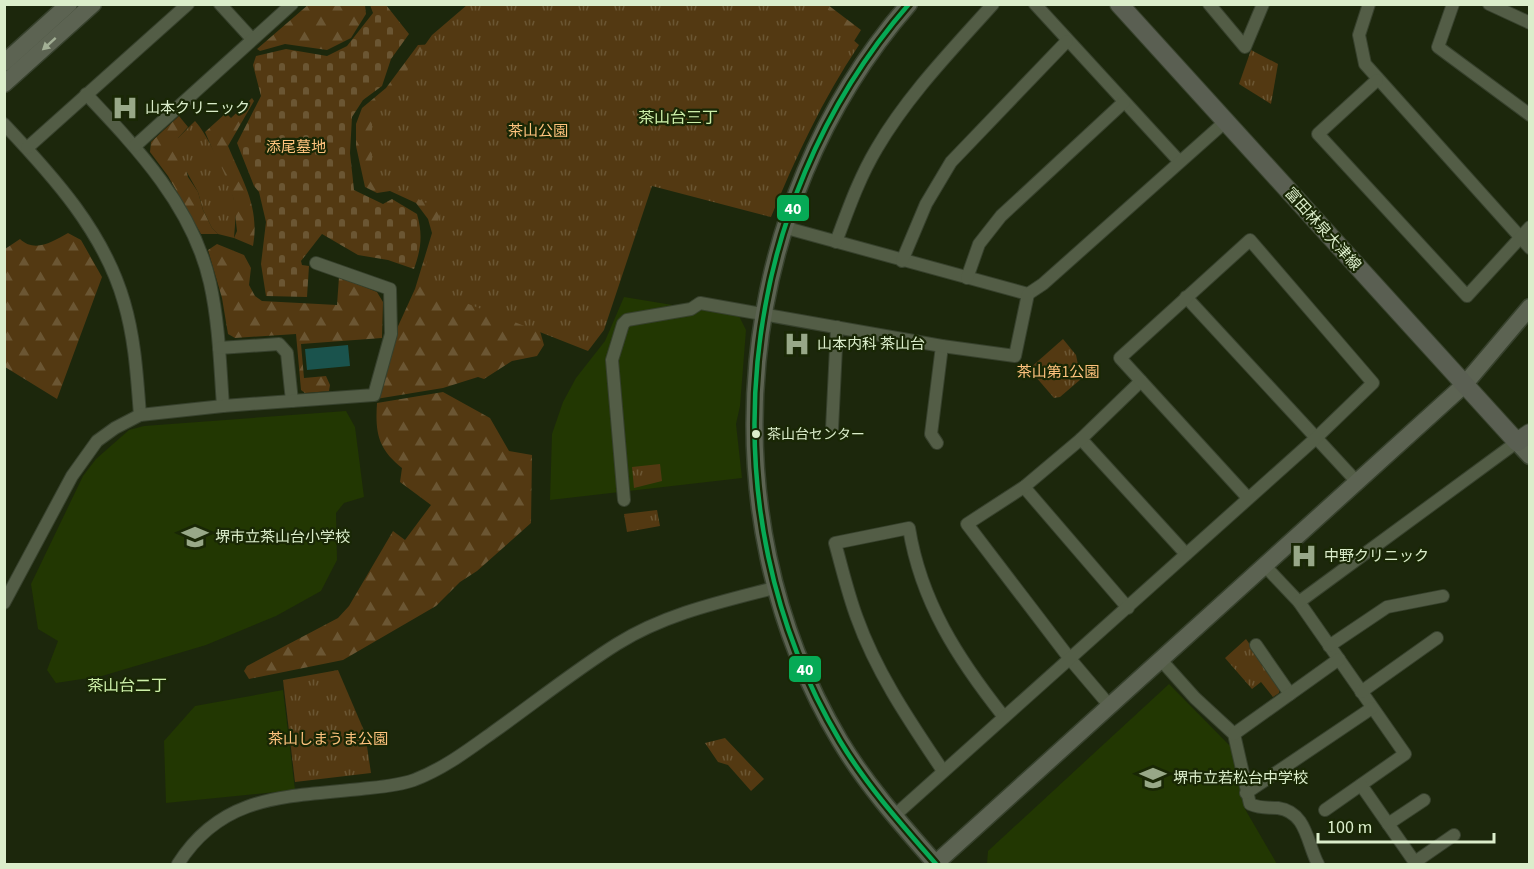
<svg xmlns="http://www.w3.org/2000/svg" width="1534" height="869" font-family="'Source Sans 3','Noto Sans JP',sans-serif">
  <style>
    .built { fill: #223702 }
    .forest { fill: url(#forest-firs) }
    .cemetery { fill: url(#cemetery-stones) }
    .park { fill: url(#park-tufts) }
    .water { fill: #1a534d }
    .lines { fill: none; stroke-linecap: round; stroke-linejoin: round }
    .street-casing { stroke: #37412d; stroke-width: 14 }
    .secondary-casing { stroke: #37412d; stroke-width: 19 }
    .primary-casing { stroke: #37412d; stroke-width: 20 }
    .street { stroke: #535d46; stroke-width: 12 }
    .secondary { stroke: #5c6352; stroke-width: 16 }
    .primary { stroke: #5a5f52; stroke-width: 18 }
    .bus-1-casing { stroke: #192705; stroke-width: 9 }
    .bus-1 { stroke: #06aa56; stroke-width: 4.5 }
    .oneway { fill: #a2af95 }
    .bus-dot { fill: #dbedcb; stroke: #192705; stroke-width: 2 }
    .labels { text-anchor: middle; stroke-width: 4.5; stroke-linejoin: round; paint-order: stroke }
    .bus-label { font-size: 14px; fill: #dbedcb; stroke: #192705; text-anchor: start }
    .poi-label { font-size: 15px; fill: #dbedcb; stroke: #192705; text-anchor: start }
    .park-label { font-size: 15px; fill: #fec27d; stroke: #192705 }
    .street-label { font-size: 15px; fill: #dbedcb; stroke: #192705 }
    .neighbourhood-label { font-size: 16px; fill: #cdf0a9; stroke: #192705 }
    .line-badge { stroke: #192705; stroke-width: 2 }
    .badge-label { font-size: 16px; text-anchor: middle; font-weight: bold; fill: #fff }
  </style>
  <defs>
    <pattern id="forest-firs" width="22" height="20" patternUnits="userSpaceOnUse" patternTransform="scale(1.5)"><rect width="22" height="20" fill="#533912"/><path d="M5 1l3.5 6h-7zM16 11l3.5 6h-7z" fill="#6b5633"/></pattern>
    <pattern id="cemetery-stones" width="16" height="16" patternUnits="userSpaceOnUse" patternTransform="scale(1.5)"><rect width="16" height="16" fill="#533912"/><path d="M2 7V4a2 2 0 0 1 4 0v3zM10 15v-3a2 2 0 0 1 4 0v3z" fill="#6b5633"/></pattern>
    <pattern id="park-tufts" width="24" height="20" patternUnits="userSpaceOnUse" patternTransform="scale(1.5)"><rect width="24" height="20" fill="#533912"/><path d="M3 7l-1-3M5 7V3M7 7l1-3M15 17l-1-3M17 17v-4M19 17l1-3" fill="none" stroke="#6b5633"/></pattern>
  </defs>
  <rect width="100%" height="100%" fill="#1c270c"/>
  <g class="built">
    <polygon points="624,297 739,316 746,330 740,406 736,424 742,478 550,500 552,434 563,402 576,378 605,341"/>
    <polygon points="346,411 355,427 364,497 344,503 336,513 337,560 321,591 276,616 206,645 102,676 56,683 47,670 58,641 38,629 31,584 83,476 96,459 129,430 144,426"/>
    <polygon points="1169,684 1231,747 1245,809 1277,864 987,864 988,851"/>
    <polygon points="283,690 295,790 166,803 164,741 195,706"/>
  </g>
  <g class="forest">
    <polygon points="309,4 365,5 366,14 351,38 327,50 285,44 260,51 257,49"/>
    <polygon points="483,5 828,5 861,30 836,70 720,54 540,331 544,345 537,356 512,361 484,379 478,377 443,388 376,399 394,335 415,289 432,233 428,219 416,203 390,191 377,193 365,187 356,146 356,124 362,108 386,88 418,45 437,44"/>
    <path d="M252,98L254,101L228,146C243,182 260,207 253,246L234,238L237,231L233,197L205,132L226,113L231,118Z"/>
    <polygon points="179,116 188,127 178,138 188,177 198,192 203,210 212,228 218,234 201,234 168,176 150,152 151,142"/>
    <path d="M68,233L81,240L102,277L57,399L5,367V249L20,239C35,253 52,242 68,233Z"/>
    <polygon points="217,244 244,255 251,268 249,285 255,296 262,301 337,305 339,277 377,292 383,302 382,338 301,344 304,378 326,376 330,385 329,391 305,393 301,390 296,334 235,338 228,334 222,298 208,250"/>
    <path d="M443,392L490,418L509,451L532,455L531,523L477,571L460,582L436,606L343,660L249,679L244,671L247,666L338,618L349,606L393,531L405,540L431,505L400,482L402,468C378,449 375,433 377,403Z"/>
  </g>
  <path class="cemetery" d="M370,5H386L409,34L391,59L382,86L363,100L352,117L350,153L354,190L383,204L392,199L417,214C423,235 421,249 414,269L388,260L358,255L322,234L301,261L302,265L309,266L307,297L266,296L261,264L266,222L259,192L254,186L237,143L261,96L253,65L256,56L286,49L327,56L347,46L373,13Z"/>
  <g class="park">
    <path d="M467,5H822L839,19L835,24L859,45C822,100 796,157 771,217L652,186L604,330L588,351L420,285L441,210L372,177V119L432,35Z"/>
    <polygon points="1251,50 1278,64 1271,104 1239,84"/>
    <path d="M195,121C207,133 228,179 233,196C237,210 235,225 234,238L218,234L212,228L203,210L198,192L176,153L178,138Z"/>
    <polygon points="1063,339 1076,355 1081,379 1060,397 1054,398 1029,369"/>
    <polygon points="660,464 662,481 634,488 632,467"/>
    <polygon points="657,510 660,526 627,532 624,514"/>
    <polygon points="1246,639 1280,687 1279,693 1273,697 1261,682 1252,689 1225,658"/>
    <polygon points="338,670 365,733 371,773 295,782 283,680"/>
    <polygon points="725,738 764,779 751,791 728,765 718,762 705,743"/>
  </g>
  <polygon class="water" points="348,345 350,366 307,370 305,349"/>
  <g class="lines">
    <g class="street-casing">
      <g id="street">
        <polyline points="220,4 252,39"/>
        <polyline points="1035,4 1179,161"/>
        <polyline points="1209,4 1245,47 1263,4"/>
        <polyline points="1369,4 1359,35 1365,64 1530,248"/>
        <polyline points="1453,4 1438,47 1530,115"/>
        <polyline points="1489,4 1530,23"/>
        <polyline points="1377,80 1318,134 1467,296 1530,227"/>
        <path d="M86,94C138,149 193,207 210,283C219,323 220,365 223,406"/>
        <path d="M4,124C53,176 104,232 124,302C135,339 137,377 140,415"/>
        <polyline points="135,146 292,4"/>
        <polyline points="27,148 188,4"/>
        <polyline points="783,227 1028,294 1043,284 1226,121"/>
        <path d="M836,242C848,210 859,178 877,148C908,95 952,50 993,4"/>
        <polyline points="902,261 926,204 951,162 1067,41"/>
        <polyline points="967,278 979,244 1001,216 1124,102"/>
        <polyline points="1186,297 1357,482"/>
        <polyline points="219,348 279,344 287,353 292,401"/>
        <polyline points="832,429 837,327"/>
        <polyline points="1081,439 1186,554"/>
        <polyline points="937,443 931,434 942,346"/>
        <polyline points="1024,487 1128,608"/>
        <polyline points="624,500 612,360 623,324 627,320 691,309 700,303 942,346 1015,356 1028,294"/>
        <polyline points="1265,566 1299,602 1405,754 1325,810"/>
        <polyline points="1299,602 1517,442"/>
        <polyline points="4,603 72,476 97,441 115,428 140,415 223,406 374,395 391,334 390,289 316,263"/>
        <polyline points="1256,645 1290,694"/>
        <polyline points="1329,646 1387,607 1443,596"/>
        <path d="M1161,660L1195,698L1234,734L1250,804C1261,809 1267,807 1278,808C1307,812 1307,844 1318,864"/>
        <polyline points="1361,692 1437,638"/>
        <polyline points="1109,705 1070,659 967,524 1024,487 1081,439 1141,381"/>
        <polyline points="1234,734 1339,659"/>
        <path d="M943,771C911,723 877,674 857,618C848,594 842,568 835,543L909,528C921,602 958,659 1004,717"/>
        <polyline points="1361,785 1416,864"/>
        <polyline points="1246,793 1372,708"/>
        <polyline points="894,816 1316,438 1373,383 1250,240 1120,358 1248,498"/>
        <polyline points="1388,824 1424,800"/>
        <polyline points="1415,862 1454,835"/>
        <path d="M178,864C222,794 286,797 361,789C379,787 397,786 414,780C443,769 467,751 492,733C533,704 574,671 617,644C665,614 720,602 774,588"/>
      </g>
    </g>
    <g class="secondary-casing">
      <g id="secondary">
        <path d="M909,4C734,205 703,511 840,741C867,786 902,825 936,864"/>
        <polyline points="4,63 69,4"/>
        <polyline points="4,84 93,4"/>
        <polyline points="1517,442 1530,456"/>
        <polyline points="935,864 1464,385 1530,307"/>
      </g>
    </g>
    <g class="primary-casing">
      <polyline id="primary" points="1119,4 1517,442 1530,433"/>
    </g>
    <use href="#street" class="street"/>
    <use href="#secondary" class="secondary"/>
    <use href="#primary" class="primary"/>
    <g class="bus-1-casing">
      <path id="bus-1" d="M909,4C734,205 703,511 840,741C867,786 902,825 936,864"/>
    </g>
    <use href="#bus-1" class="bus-1"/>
  </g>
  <defs><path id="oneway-solid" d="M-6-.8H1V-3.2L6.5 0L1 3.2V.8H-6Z" transform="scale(1.5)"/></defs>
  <use class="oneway" href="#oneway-solid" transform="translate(49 44) rotate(138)"/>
  <defs>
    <g id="hospital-bare" transform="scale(2.07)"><path d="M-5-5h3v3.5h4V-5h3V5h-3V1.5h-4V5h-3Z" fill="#98a888" stroke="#192705" stroke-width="2.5" paint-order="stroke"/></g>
    <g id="school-bare" transform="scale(2.07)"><path d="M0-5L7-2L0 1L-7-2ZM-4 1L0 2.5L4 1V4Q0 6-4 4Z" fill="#98a888" stroke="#192705" stroke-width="2.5" paint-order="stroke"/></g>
  </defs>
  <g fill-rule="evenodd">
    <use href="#hospital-bare" x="125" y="108"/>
    <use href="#hospital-bare" x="797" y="344"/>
    <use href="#school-bare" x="195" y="537"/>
    <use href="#hospital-bare" x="1304" y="556"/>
    <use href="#school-bare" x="1153" y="778"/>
  </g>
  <circle class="bus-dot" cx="756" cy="434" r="5"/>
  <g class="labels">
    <g class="bus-label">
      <text x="767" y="439">茶山台センター</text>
    </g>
    <g class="poi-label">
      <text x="145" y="113">山本クリニック</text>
      <text x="817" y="349">山本内科 茶山台</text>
      <text x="215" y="542">堺市立茶山台小学校</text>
      <text x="1324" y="561">中野クリニック</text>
      <text x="1173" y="783">堺市立若松台中学校</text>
    </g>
    <g class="park-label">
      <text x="538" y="136">茶山公園</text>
      <text x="296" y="152">添尾墓地</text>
      <text x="1058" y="377">茶山第1公園</text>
      <text x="328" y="744">茶山しまうま公園</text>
    </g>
    <g class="street-label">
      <text transform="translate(1323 229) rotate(48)" y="5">富田林泉大津線</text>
    </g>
    <g class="neighbourhood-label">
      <text x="678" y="123">茶山台三丁</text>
      <text x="127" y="691">茶山台二丁</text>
    </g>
  </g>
  <g class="line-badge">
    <rect x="776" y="194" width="34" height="28" rx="6" fill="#06aa56"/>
    <rect x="788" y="655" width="34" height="28" rx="6" fill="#06aa56"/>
  </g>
  <g class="badge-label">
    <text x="793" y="214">40</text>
    <text x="805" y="675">40</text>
  </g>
  <rect width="1534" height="869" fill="none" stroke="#dbedcb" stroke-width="12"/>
  <path d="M1318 833v9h176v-9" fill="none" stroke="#dbedcb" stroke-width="3"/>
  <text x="1327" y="833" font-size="18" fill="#dbedcb" stroke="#192705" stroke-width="4.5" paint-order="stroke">100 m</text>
</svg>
